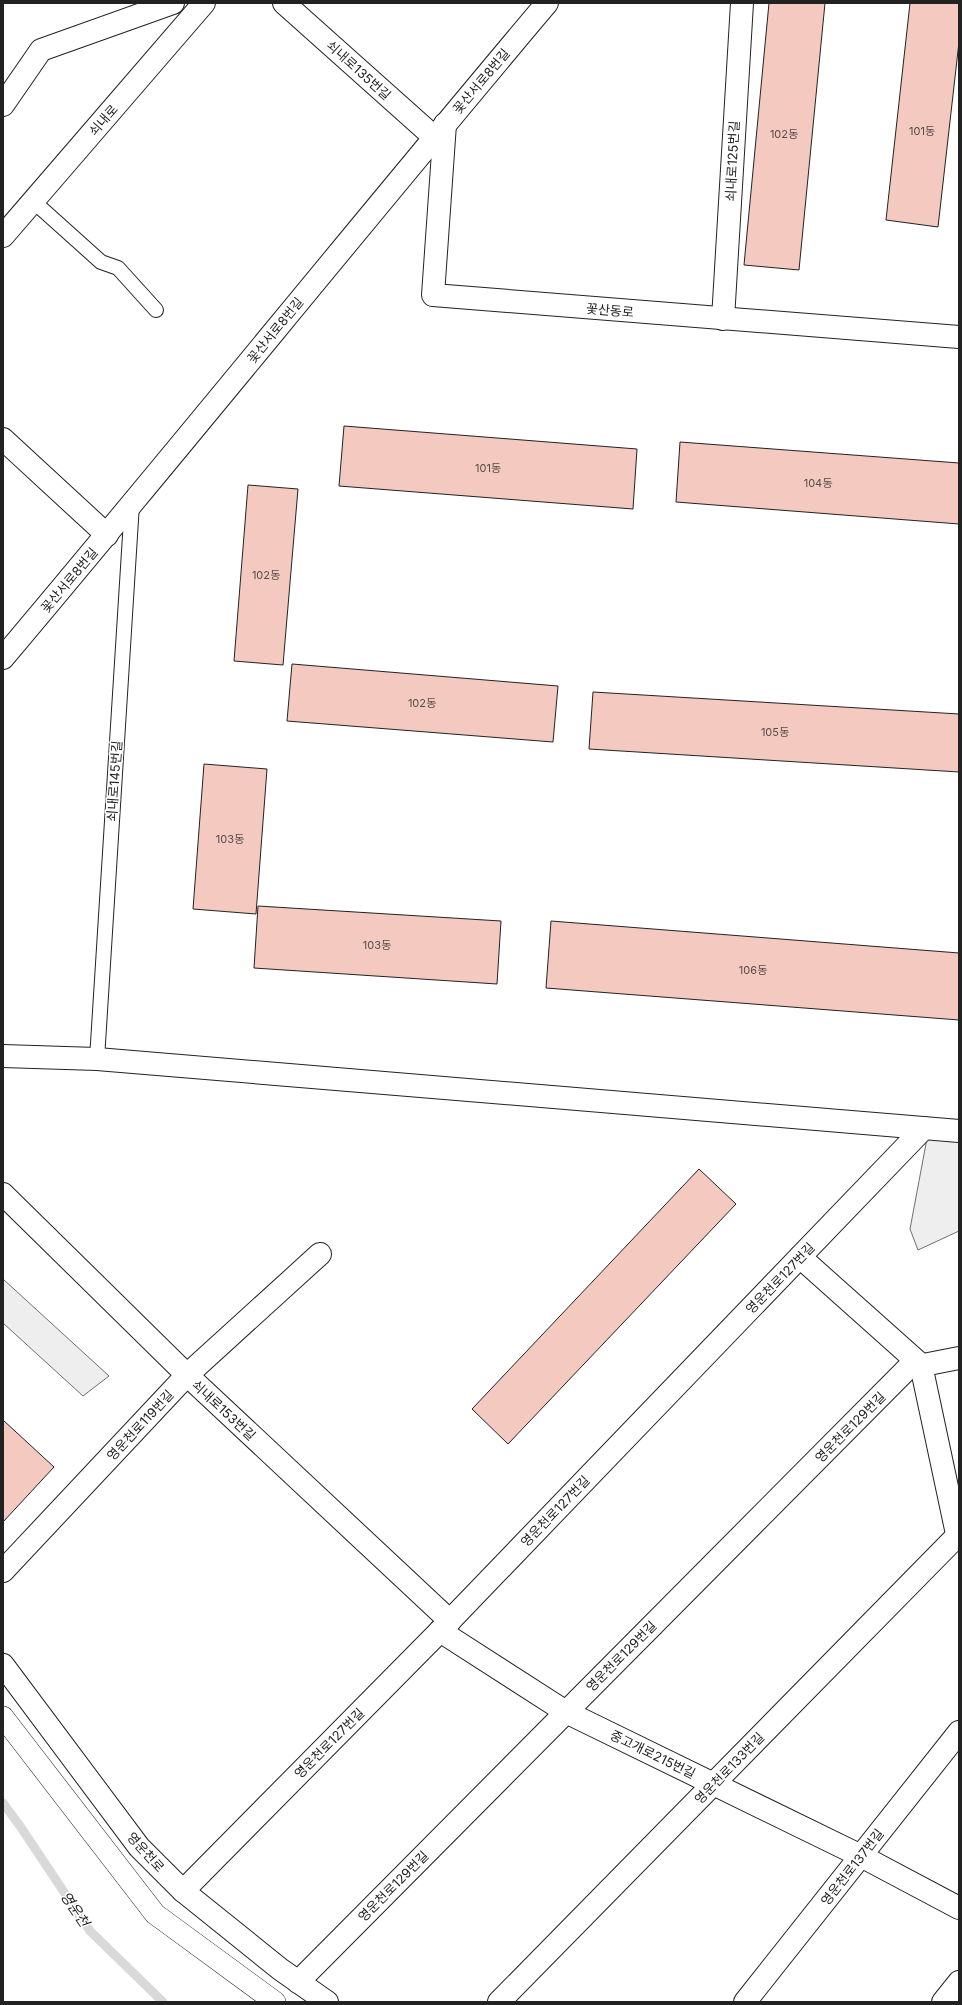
<svg xmlns="http://www.w3.org/2000/svg" width="962" height="2005" font-family="Inter,'Noto Sans KR',sans-serif">
  <style>
    .green { fill: #eee; stroke: #6f6f6f }
    .lines { fill: none; stroke-linecap: round; stroke-linejoin: round }
    .stream { stroke: #d9d9d9; stroke-width: 9 }
    .building { fill: #f3c9c0; stroke: #222 }
    .service-casing { stroke: #222; stroke-width: 16 }
    .pedestrian-casing { stroke: #222; stroke-width: 22 }
    .minor-casing { stroke: #222; stroke-width: 24 }
    .service { stroke: #fff; stroke-width: 14 }
    .pedestrian { stroke: #fff; stroke-width: 21 }
    .minor { stroke: #fff; stroke-width: 22 }
    .labels { text-anchor: middle; stroke-width: 3; stroke-linejoin: round; paint-order: stroke }
    .number-label { font-size: 11px; fill: #564c4a }
    .street-label { font-size: 13px; fill: #222; stroke: #fff }
    .water-label { font-size: 14px; font-style: italic; fill: #222; stroke: #fff }
  </style>
  <rect width="100%" height="100%" fill="#fff"/>
  <g class="green">
    <polygon points="928,1133 959,1135 959,1231 918,1250 910,1229"/>
    <polygon points="3,1279 109,1376 83,1396 3,1323"/>
  </g>
  <g class="lines">
    <polyline class="stream" points="3,1803 20,1826 90,1931 163,2002"/>
  </g>
  <g class="building">
    <polygon points="769,3 825,3 799,270 744,265"/>
    <polygon points="910,3 959,3 959,42 938,227 886,220"/>
    <polygon points="344,426 637,449 633,509 339,486"/>
    <polygon points="680,442 959,463 959,524 676,502"/>
    <polygon points="248,485 298,489 283,665 234,661"/>
    <polygon points="292,664 558,686 553,742 287,721"/>
    <polygon points="593,692 959,714 959,772 589,749"/>
    <polygon points="204,764 267,769 256,914 193,909"/>
    <polygon points="258,906 501,921 497,984 254,968"/>
    <polygon points="551,921 959,953 959,1020 546,988"/>
    <polygon points="699,1169 736,1204 508,1444 472,1409"/>
    <polygon points="3,1420 54,1467 3,1522"/>
  </g>
  <g class="lines">
    <g class="service-casing">
      <g id="service">
        <polyline points="33,201 101,262 118,268 156,310"/>
        <polyline points="97,1059 132,504"/>
      </g>
    </g>
    <g class="pedestrian-casing">
      <polyline id="pedestrian" points="3,1717 155,1914 275,2002"/>
    </g>
    <g class="minor-casing">
      <g id="minor">
        <polyline points="284,3 434,137"/>
        <polyline points="3,105 41,50 173,3"/>
        <polyline points="445,124 433,295 959,337"/>
        <polyline points="3,236 204,3"/>
        <polyline points="723,319 742,3"/>
        <polyline points="3,439 107,535"/>
        <path d="M3,658C186,441 364,220 547,3"/>
        <polyline points="3,1056 97,1059 959,1131"/>
        <polyline points="3,1194 187,1375 450,1621"/>
        <polyline points="800,1257 921,1365 957,1534"/>
        <polyline points="3,1571 187,1375 320,1254"/>
        <polyline points="440,1631 566,1712 861,1856 959,1908"/>
        <polyline points="3,1665 139,1847 183,1891 280,1969 327,2002"/>
        <polyline points="183,1891 440,1631 924,1128"/>
        <polyline points="298,1982 908,1368 959,1358"/>
        <polyline points="499,2002 959,1534"/>
        <polyline points="745,2002 959,1732"/>
        <polyline points="943,2002 959,1982"/>
      </g>
    </g>
    <use href="#service" class="service"/>
    <use href="#pedestrian" class="pedestrian"/>
    <use href="#minor" class="minor"/>
  </g>
  <g class="labels">
    <g class="number-label">
      <text x="922" y="135">101동</text>
      <text x="784" y="138">102동</text>
      <text x="488" y="472">101동</text>
      <text x="818" y="487">104동</text>
      <text x="266" y="579">102동</text>
      <text x="422" y="707">102동</text>
      <text x="775" y="736">105동</text>
      <text x="230" y="843">103동</text>
      <text x="377" y="949">103동</text>
      <text x="753" y="974">106동</text>
    </g>
    <g class="street-label">
      <text transform="translate(359 70) rotate(42)" y="5">쇠내로135번길</text>
      <text transform="translate(481 81) rotate(-50)" y="5">꽃산서로8번길</text>
      <text transform="translate(103 120) rotate(-49)" y="5">쇠내로</text>
      <text transform="translate(732 161) rotate(-87)" y="5">쇠내로125번길</text>
      <text transform="translate(610 310) rotate(5)" y="5">꽃산동로</text>
      <text transform="translate(275 330) rotate(-51)" y="5">꽃산서로8번길</text>
      <text transform="translate(69 580) rotate(-50)" y="5">꽃산서로8번길</text>
      <text transform="translate(114 781) rotate(-86)" y="5">쇠내로145번길</text>
      <text transform="translate(780 1278) rotate(-46)" y="5">영운천로127번길</text>
      <text transform="translate(224 1410) rotate(43)" y="5">쇠내로153번길</text>
      <text transform="translate(140 1425) rotate(-47)" y="5">영운천로119번길</text>
      <text transform="translate(850 1427) rotate(-45)" y="5">영운천로129번길</text>
      <text transform="translate(555 1511) rotate(-46)" y="5">영운천로127번길</text>
      <text transform="translate(621 1656) rotate(-45)" y="5">영운천로129번길</text>
      <text transform="translate(329 1743) rotate(-45)" y="5">영운천로127번길</text>
      <text transform="translate(653 1754) rotate(26)" y="5">중고개로215번길</text>
      <text transform="translate(729 1768) rotate(-46)" y="5">영운천로133번길</text>
      <text transform="translate(146 1852) rotate(48)" y="5">영운천로</text>
      <text transform="translate(852 1867) rotate(-52)" y="5">영운천로137번길</text>
      <text transform="translate(393 1886) rotate(-45)" y="5">영운천로129번길</text>
    </g>
    <g class="water-label">
      <text transform="translate(75 1909) rotate(56)" y="5">영운천</text>
    </g>
  </g>
  <rect width="962" height="2005" fill="none" stroke="#222222" stroke-width="8"/>
</svg>
